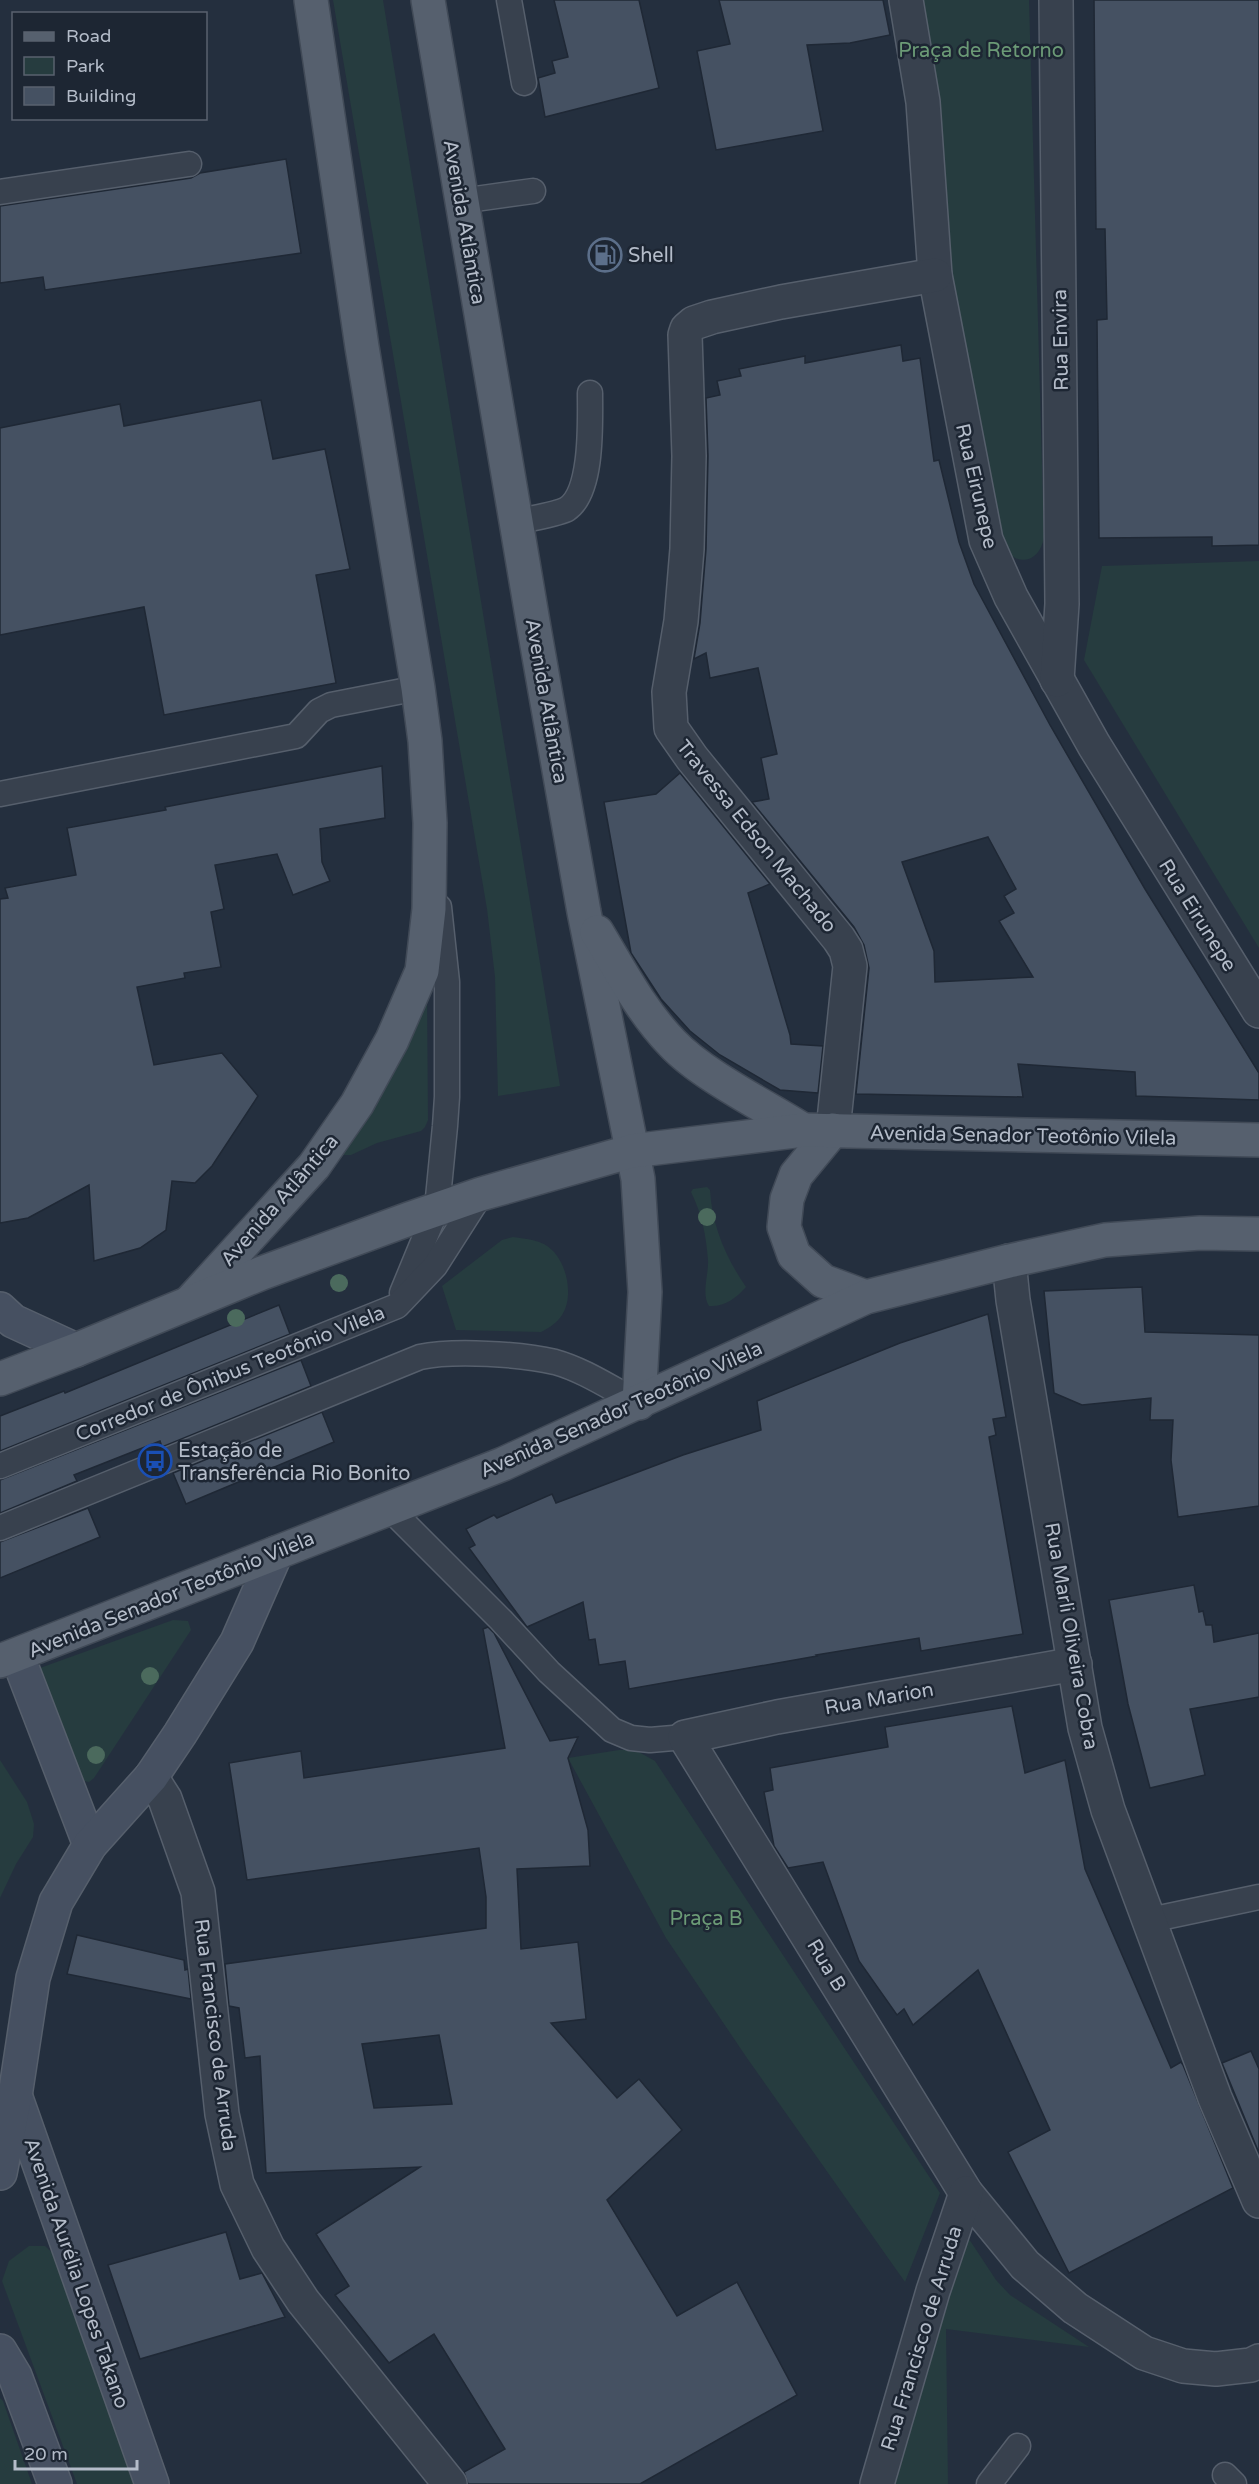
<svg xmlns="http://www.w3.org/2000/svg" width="1259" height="2484" font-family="'Varela Round',sans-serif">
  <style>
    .green { fill: #263c3f }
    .building { fill: #455162; stroke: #1f2835; stroke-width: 1.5; fill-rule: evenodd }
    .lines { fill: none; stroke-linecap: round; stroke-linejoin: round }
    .lane-casing { stroke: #565f6c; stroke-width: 27 }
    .street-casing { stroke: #565f6c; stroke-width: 36 }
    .secondary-casing { stroke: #565f6c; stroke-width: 36 }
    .primary-casing { stroke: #414a57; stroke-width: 36 }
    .lane { stroke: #38414e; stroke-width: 24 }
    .street { stroke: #38414e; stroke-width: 33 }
    .secondary { stroke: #465061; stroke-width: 33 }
    .primary { stroke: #56606e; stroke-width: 33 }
    .tree { fill: #4b6a5d }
    .labels { text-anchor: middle; stroke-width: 5; stroke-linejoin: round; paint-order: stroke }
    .park-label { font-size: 20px; fill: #6b9a76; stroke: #1d2633 }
    .street-label { font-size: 20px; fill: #b4bcc9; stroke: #1d2633 }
    .poi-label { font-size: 20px; fill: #b4bcc9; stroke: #1d2633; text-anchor: start }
  </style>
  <rect width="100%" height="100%" fill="#242f3e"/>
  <g class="green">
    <polygon points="333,0 383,0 560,1086 498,1096 495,977 487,909"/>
    <path d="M922,0H1029L1044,537C1040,564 1014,568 1002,544L949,273Z"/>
    <polygon points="1259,561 1259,948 1084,660 1102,566"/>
    <polygon points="427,992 428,1120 425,1127 421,1131 377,1143 351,1155 339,1155"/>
    <path d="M707,1187L710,1190C712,1226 726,1258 746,1287C736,1298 725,1307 709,1306C701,1294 709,1273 708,1260C706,1235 702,1214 691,1192L693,1189Z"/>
    <path d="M513,1237C526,1239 543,1240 552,1250C567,1264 574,1297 562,1315C557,1323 549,1328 541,1332L456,1330L442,1286L502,1240Z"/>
    <polygon points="173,1620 188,1621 191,1630 94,1778 89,1782 79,1780 40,1668"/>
    <polygon points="619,1750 635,1750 655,1761 940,2193 905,2282 747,2058 666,1938 568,1758"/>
    <polygon points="0,1760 27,1802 34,1824 33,1837 16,1864 0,1898"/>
    <polygon points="960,2237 969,2239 996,2280 1010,2295 1089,2347 946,2329 948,2484 863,2484"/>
    <polygon points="29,2246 45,2246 62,2262 137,2484 77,2484 2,2281 9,2261"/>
    <polygon points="0,2398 3,2401 32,2484 0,2484"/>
  </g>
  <g class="building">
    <polygon points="554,0 639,0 659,88 545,117 538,78 555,73 552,61 568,57"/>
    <polygon points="719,0 883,0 890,35 850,43 807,45 823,131 716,150 697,51 730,44"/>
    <polygon points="1094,0 1259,0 1259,545 1212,546 1212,537 1099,538 1097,320 1107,319 1105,229 1096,229"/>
    <polygon points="286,159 301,253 45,290 43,277 0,283 0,206 191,178 200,173"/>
    <path d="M901,345L903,361L920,358L934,461L939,460L959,542L974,584L1050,725L1145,889L1259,1073V1100L1136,1096L1135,1072L1018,1064L1023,1097L856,1094L869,968L864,945L854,927L752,802L769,799L761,758L777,754L758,668L710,678L706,653L694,659L700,623L706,549L708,456L706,398L720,395L717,381L741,376L739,369L805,356V363ZM988,837L1016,889L1004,896L1014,913L999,921L1033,977L935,982L934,951L902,862Z"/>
    <polygon points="261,400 273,459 325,449 350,569 316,575 336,683 164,715 144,607 0,635 0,428 120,404 124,426"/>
    <polygon points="382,766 385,818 320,829 322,862 330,881 293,895 277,854 215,865 224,909 211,912 221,967 184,973 185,978 137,987 154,1065 222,1053 258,1096 212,1166 195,1183 172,1181 166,1230 140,1248 94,1261 89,1185 28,1218 0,1223 0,899 8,898 5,888 76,875 67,828 166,810 165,807"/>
    <polygon points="680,773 770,884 748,893 790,1035 791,1044 823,1046 818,1093 780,1090 720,1055 690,1031 661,999 631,953 604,802 656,794"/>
    <polygon points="1142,1287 1145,1332 1259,1335 1259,1506 1178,1517 1171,1460 1173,1420 1150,1420 1151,1398 1082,1405 1054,1393 1044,1291"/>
    <polygon points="279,1305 290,1334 0,1451 0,1416 64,1391 65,1393"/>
    <polygon points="988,1314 1006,1417 993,1419 996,1435 989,1437 1023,1634 921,1651 919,1638 816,1655 817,1656 629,1689 625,1661 599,1665 595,1639 589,1640 583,1602 527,1627 469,1548 475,1545 466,1529 494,1515 497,1518 552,1494 556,1503 683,1455 761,1430 757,1401 900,1343"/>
    <polygon points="301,1360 311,1386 162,1447 160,1441 74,1475 77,1481 0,1513 0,1480"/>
    <polygon points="322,1412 334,1442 186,1504 173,1473"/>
    <polygon points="88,1508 100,1537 0,1578 0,1542"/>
    <polygon points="1194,1585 1199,1612 1203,1611 1206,1625 1212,1625 1214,1642 1259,1633 1259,1697 1190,1709 1205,1775 1150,1788 1128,1704 1109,1600"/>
    <path d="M488,1627L494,1633L550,1741L578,1737L568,1758L588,1830L590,1866L517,1869L521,1949L578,1942L586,2019L551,2023L617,2098L639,2079L682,2130L607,2200L677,2316L737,2282L797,2395L640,2484H468L464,2472L505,2449L434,2334L389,2363L335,2295L349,2286L316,2234L420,2167L266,2173L260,2056L245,2058L239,2008L229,2006L225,1964L486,1928V1897L479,1848L247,1880L229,1763L301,1751L304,1778L505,1748L483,1629ZM439,2035L452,2104L374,2108L362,2044Z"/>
    <polygon points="1012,1706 1025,1773 1065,1760 1085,1869 1171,2068 1181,2062 1183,2065 1233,2188 1069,2273 1008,2152 1050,2130 978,1970 913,2025 904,2009 897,2015 859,1961 823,1862 788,1868 774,1846 764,1792 773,1790 770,1768 888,1747 885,1727"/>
    <polygon points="77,1935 184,1960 185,1970 188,1969 191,1999 67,1974"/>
    <polygon points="1251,2051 1259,2069 1259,2153 1222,2063"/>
    <polygon points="226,2232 240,2279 262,2273 285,2317 140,2359 108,2265"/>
  </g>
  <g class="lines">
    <g class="lane-casing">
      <g id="lane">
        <polyline points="509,0 524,83"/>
        <polyline points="0,192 189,164"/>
        <polyline points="461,201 533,191"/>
        <path d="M517,522C527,519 559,514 567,509C593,492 590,422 590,393"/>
        <polyline points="0,794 296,736 319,711 331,705 418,688"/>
        <polyline points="402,1293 437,1208 445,1126 447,1097 447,982 439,907"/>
        <polyline points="0,1466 397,1306 435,1266 481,1194"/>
        <polyline points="389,1508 501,1620 549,1672 612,1730 631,1738 650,1740 685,1737"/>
        <path d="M0,1528L420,1357C454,1350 521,1354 555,1362C584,1370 612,1389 639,1403"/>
        <polyline points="1150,1920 1259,1897"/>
        <polyline points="1225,2475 1234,2484"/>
        <polyline points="989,2484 1018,2446"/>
      </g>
    </g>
    <g class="street-casing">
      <g id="street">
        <polyline points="906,0 923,102 935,275 986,540 1011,597 1094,745 1259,1011"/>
        <polyline points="1056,0 1062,604 1057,680"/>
        <polyline points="833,1130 850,966 846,950 839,939 692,758 671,728 669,692 681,621 687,549 689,456 685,335 687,329 694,323 712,317 781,302 935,275"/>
        <polyline points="1009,1261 1013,1300 1085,1728 1108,1810 1215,2098 1259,2201"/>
        <polyline points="1075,1664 777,1717 685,1737 966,2193 1025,2265 1075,2308 1144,2353 1183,2366 1216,2369 1251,2365 1259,2361"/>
        <polyline points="151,1777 165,1799 198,1892 222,2114 237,2184 268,2248 303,2301 450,2484"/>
        <polyline points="877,2484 933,2291 966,2193"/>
      </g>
    </g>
    <g class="secondary-casing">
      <g id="secondary">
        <polyline points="0,1309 13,1321 76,1350"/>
        <polyline points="17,1655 90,1845"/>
        <polyline points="16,2098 152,2484"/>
        <polyline points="0,2173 15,2096 33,1978 56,1902 90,1845 151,1777 180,1734 237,1642 276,1553"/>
        <polyline points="0,2351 15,2376 55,2484"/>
      </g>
    </g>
    <g class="primary-casing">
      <g id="primary">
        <polyline points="428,0 534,628 584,912 638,1179 645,1292 639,1403"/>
        <path d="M597,932C620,970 641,1011 672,1043C702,1075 765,1106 803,1130"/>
        <polyline points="833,1130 796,1175 787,1199 784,1227 794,1255 823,1281 866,1297"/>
        <polyline points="190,1302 314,1166 357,1104 392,1040 422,971 429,909 430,823 425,741 418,688 362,347 311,0"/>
        <polyline points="0,1379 76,1350 262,1273 409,1219 481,1194 632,1151 803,1130 1259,1140"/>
        <polyline points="0,1661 503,1464 866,1297 1009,1261 1105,1240 1200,1233 1259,1234"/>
      </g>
    </g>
    <use href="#lane" class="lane"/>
    <use href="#street" class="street"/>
    <use href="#secondary" class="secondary"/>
    <use href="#primary" class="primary"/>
  </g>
  <g class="tree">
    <circle cx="707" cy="1217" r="9"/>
    <circle cx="339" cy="1283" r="9"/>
    <circle cx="236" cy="1318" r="9"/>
    <circle cx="150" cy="1676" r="9"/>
    <circle cx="96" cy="1755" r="9"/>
  </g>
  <defs>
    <g id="fuel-ring" transform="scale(1.725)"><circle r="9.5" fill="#1d2633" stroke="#5c6f8a" stroke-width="1.5"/><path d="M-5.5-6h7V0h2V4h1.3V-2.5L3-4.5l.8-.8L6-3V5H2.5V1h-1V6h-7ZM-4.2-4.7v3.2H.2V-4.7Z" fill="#5c6f8a"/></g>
    <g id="bus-ring" transform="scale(1.725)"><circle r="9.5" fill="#1d2633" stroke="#1a4fb4" stroke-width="1.5"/><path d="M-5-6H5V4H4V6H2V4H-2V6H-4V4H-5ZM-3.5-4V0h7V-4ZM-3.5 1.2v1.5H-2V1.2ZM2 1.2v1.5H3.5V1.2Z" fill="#1a4fb4"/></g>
  </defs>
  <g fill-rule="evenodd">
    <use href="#fuel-ring" x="605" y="255"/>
    <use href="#bus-ring" x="155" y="1461"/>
  </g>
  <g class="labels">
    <g class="park-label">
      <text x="981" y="57">Praça de Retorno</text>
      <text x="706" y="1925">Praça B</text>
    </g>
    <g class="street-label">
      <text transform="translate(465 222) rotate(80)" y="7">Avenida Atlântica</text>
      <text transform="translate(1060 340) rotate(-91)" y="7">Rua Envira</text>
      <text transform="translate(977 486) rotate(77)" y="7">Rua Eirunepe</text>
      <text transform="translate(547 701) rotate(80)" y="7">Avenida Atlântica</text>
      <text transform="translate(757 836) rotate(51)" y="7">Travessa Edson Machado</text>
      <text transform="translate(1198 915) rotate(58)" y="7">Rua Eirunepe</text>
      <text transform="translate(1023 1135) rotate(1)" y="7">Avenida Senador Teotônio Vilela</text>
      <text transform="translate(279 1200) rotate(-49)" y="7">Avenida Atlântica</text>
      <text transform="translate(230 1373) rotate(-22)" y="7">Corredor de Ônibus Teotônio Vilela</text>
      <text transform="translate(621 1409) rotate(-24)" y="7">Avenida Senador Teotônio Vilela</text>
      <text transform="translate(171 1594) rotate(-22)" y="7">Avenida Senador Teotônio Vilela</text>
      <text transform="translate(1072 1636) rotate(80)" y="7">Rua Marli Oliveira Cobra</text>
      <text transform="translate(879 1698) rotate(-10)" y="7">Rua Marion</text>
      <text transform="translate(827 1965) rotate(59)" y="7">Rua B</text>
      <text transform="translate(216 2035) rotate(83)" y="7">Rua Francisco de Arruda</text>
      <text transform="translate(77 2273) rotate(71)" y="7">Avenida Aurélia Lopes Takano</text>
      <text transform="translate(921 2338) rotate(-73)" y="7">Rua Francisco de Arruda</text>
    </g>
    <g class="poi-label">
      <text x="628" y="262">Shell</text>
      <text x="178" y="1457">Estação de<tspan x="178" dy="23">Transferência Rio Bonito</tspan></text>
    </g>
  </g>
  <rect x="12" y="12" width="195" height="108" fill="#1d2633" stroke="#59626f" stroke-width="1.5"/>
  <rect x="24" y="32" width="30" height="9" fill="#56606e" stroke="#59626f" stroke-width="1.5"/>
  <text x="66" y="42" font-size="18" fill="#b4bcc9">Road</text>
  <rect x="24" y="57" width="30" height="18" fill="#263c3f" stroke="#59626f" stroke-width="1.5"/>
  <text x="66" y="72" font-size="18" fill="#b4bcc9">Park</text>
  <rect x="24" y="87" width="30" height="18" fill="#455162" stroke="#59626f" stroke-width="1.5"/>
  <text x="66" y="102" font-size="18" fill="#b4bcc9">Building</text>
  <path d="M15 2460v9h122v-9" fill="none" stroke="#b4bcc9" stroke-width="3"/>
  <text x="24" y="2460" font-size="18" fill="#b4bcc9" stroke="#1d2633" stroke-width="4.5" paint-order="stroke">20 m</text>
</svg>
